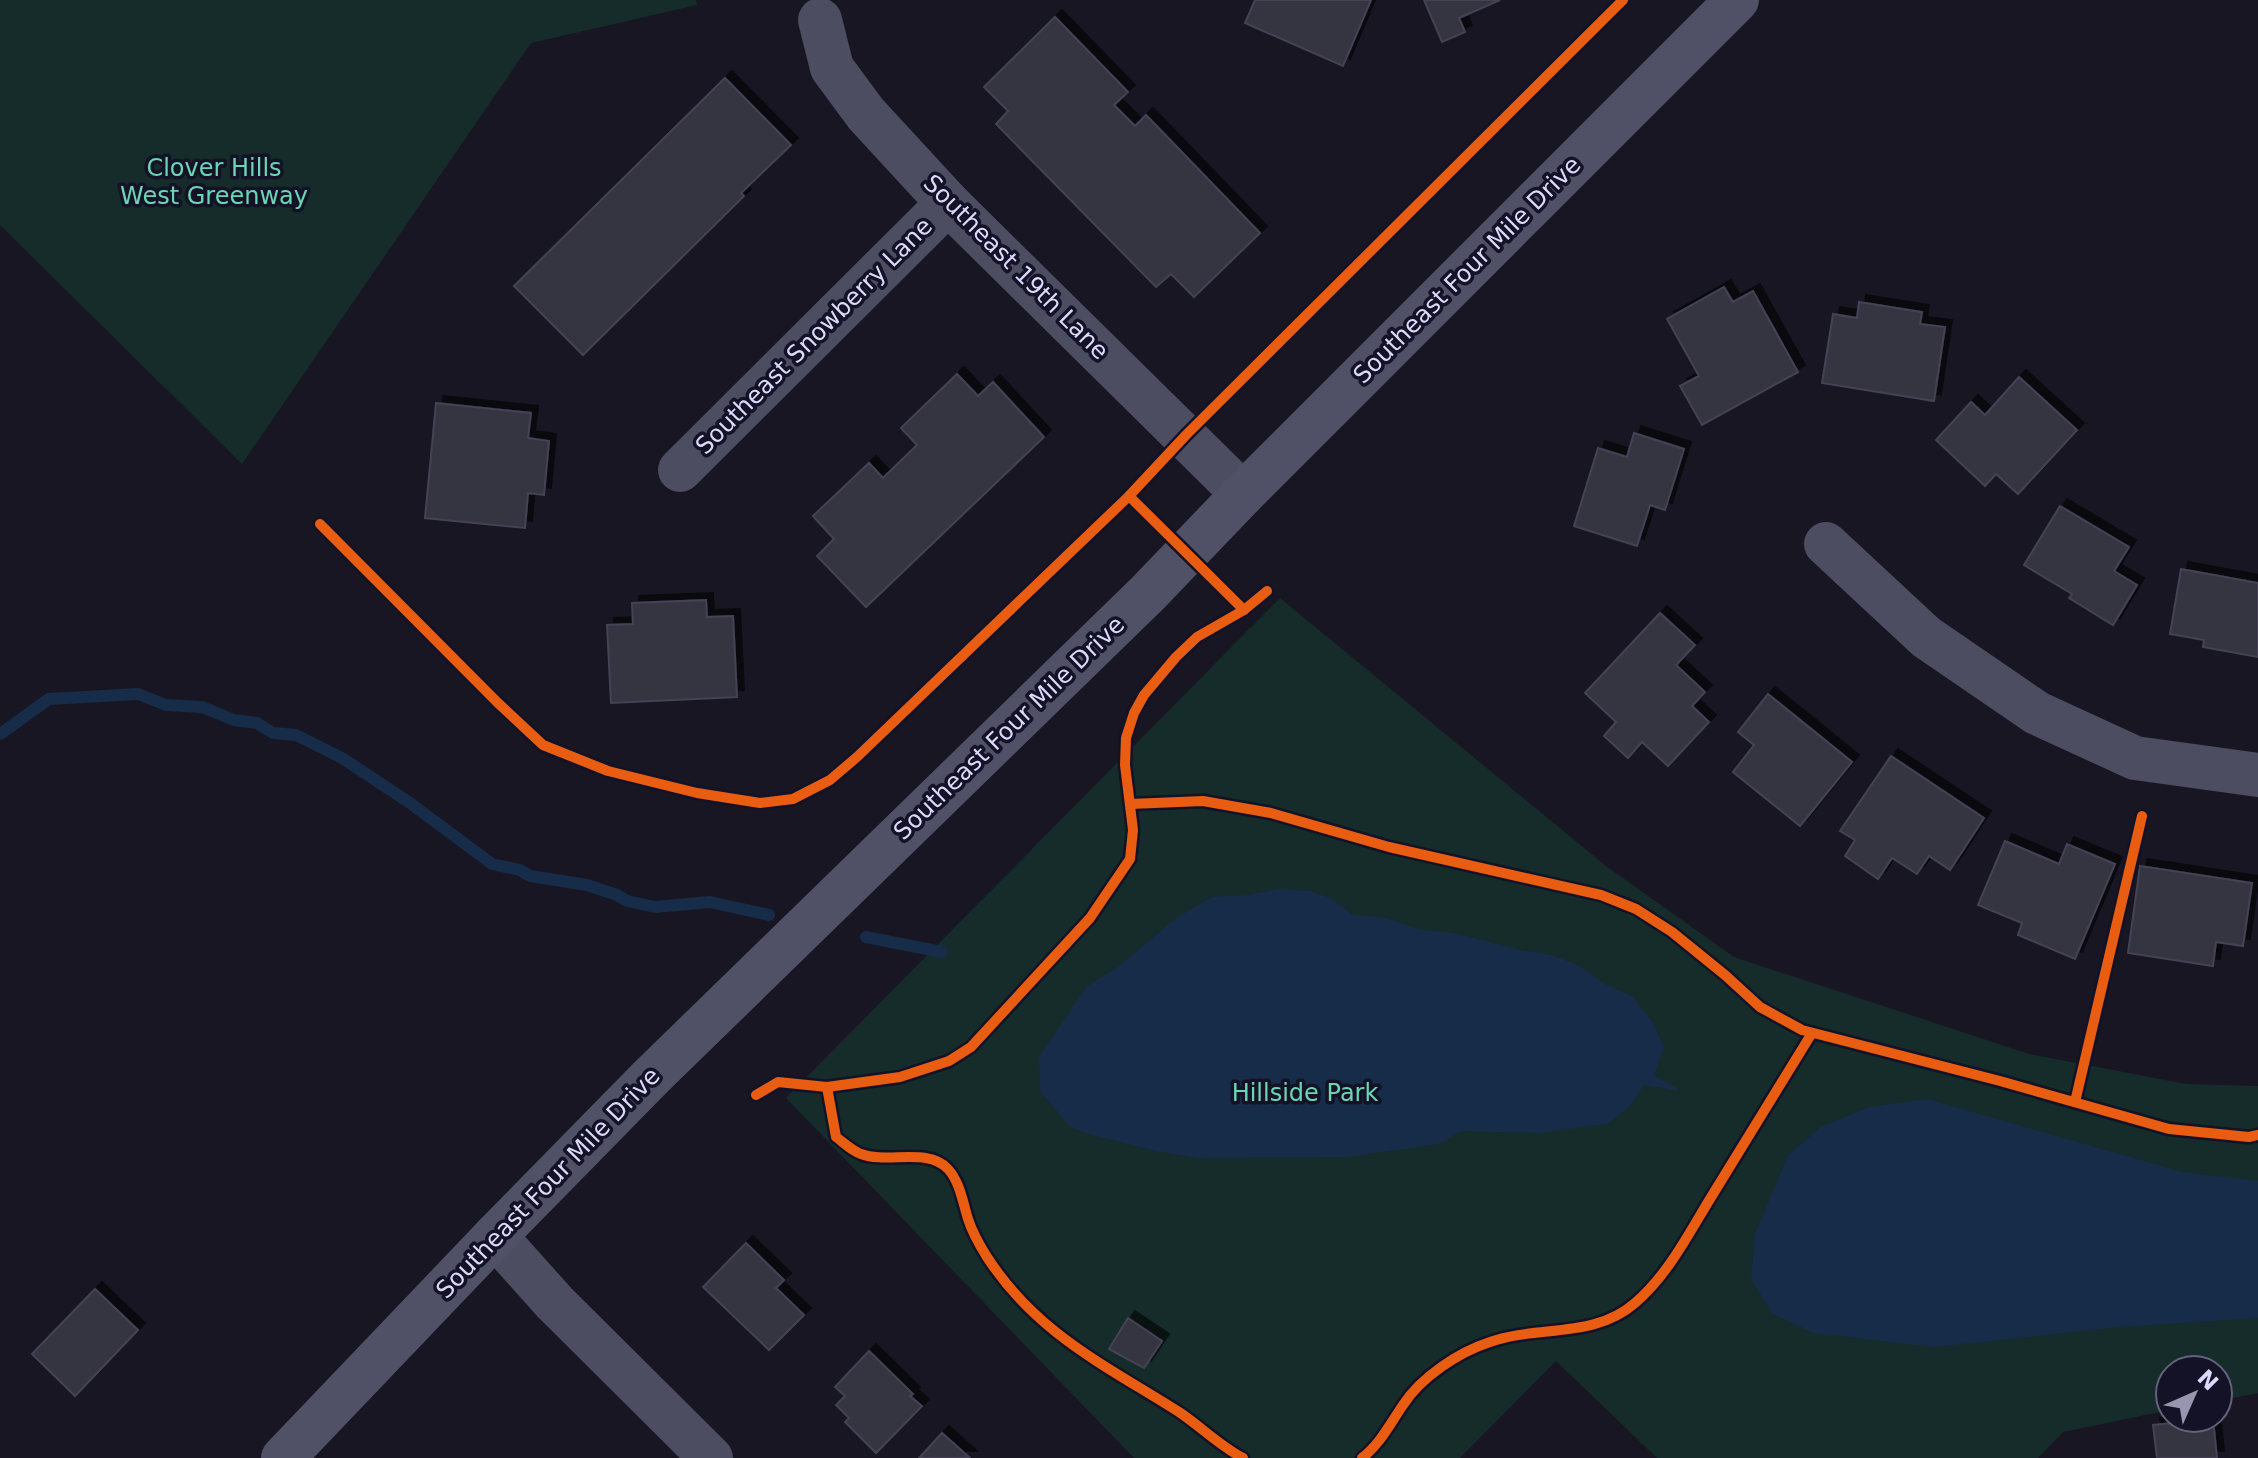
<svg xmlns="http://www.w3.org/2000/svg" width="2258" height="1458" font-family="'DejaVu Sans',sans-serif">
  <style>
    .green { fill: #152c2b }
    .water { fill: #162c48 }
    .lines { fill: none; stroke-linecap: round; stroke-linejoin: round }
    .stream { stroke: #162c48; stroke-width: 12 }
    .building { fill: #363443; stroke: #444254; stroke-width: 2; filter: url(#shadow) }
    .minor { stroke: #4c4d61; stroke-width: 44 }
    .secondary { stroke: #505167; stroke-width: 44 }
    .cycleway-casing { stroke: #141226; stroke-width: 15 }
    .cycleway { stroke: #e95d12; stroke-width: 10 }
    .labels { text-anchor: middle; stroke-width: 7; stroke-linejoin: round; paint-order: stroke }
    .park-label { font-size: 24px; fill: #6cd5b3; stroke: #141226 }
    .street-label { font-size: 24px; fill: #dbdafb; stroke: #141226 }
  </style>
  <defs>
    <filter id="shadow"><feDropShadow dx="7" dy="-7" stdDeviation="0" flood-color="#0009"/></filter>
  </defs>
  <rect width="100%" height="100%" fill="#181622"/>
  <g class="green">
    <polygon points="0,0 696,0 697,5 531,43 242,464 0,225"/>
    <polygon points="1280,598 1606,866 1734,957 2029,1054 2186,1084 2258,1086 2258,1393 2218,1401 2218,1370 2170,1370 2170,1410 2063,1432 2038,1458 1657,1458 1556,1361 1460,1458 1134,1458 786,1098"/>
  </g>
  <g class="water">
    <polygon points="1279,889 1309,891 1331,898 1353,915 1386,918 1421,930 1454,933 1521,950 1552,955 1578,965 1607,985 1632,996 1654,1024 1664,1048 1654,1075 1681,1091 1644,1085 1629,1107 1608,1124 1539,1133 1461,1131 1439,1144 1347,1157 1197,1158 1156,1151 1092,1135 1070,1127 1040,1091 1039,1057 1087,986 1118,967 1176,918 1212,897 1248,895"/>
    <polygon points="1927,1099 2183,1172 2258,1181 2258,1318 2119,1327 1935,1347 1813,1333 1772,1313 1751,1279 1755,1234 1788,1155 1821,1127 1869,1107"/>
  </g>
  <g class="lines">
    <g class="stream">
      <polyline points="0,734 49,699 138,694 166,705 202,707 234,720 257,723 273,733 296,735 342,758 410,803 492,864 520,870 530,876 587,885 617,895 627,901 655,907 710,902 769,915"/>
      <polyline points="866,937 942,952"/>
    </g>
  </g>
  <g class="building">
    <polygon points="1255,0 1371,0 1343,66 1245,23"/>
    <polygon points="1424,0 1500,0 1459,18 1465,32 1442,42"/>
    <polygon points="1055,17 1128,92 1114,105 1135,126 1146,115 1260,233 1194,297 1171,274 1156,287 996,124 1008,111 984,87"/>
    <polygon points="725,78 791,145 741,193 744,196 583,355 514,286"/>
    <polygon points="1724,287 1733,302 1753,291 1798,372 1702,425 1680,386 1699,376 1667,319"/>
    <polygon points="1859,302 1922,312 1920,324 1945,327 1934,401 1822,383 1833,314 1857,318"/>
    <polygon points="957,374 978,396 993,382 1044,437 866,607 817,556 834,539 813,516 869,463 883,478 917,445 901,428"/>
    <polygon points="2019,377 2077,430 2018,494 1996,474 1985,486 1936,440 1971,402 1985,415"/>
    <polygon points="436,403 531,413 528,438 549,441 544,495 528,493 525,528 425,518"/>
    <polygon points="1634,433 1684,449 1665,510 1650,505 1637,546 1574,526 1598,448 1627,457"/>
    <polygon points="2060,506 2129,547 2114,571 2137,585 2113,625 2069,598 2072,594 2024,565"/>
    <polygon points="2181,569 2258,583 2258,657 2203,647 2204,640 2170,634"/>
    <polygon points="706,600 707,617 733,616 737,697 611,703 607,625 633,624 632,603"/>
    <polygon points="1660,613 1695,645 1676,665 1705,692 1692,706 1709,722 1668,766 1642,742 1628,758 1604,736 1616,722 1585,693"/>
    <polygon points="1768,694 1852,762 1800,826 1733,772 1754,745 1738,732"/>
    <polygon points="1891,756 1984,818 1950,870 1929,856 1917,874 1892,858 1878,879 1845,856 1855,840 1840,831"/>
    <polygon points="2005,841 2059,864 2067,844 2115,864 2075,959 2018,935 2022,923 1978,905"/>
    <polygon points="2140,866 2252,883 2243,946 2216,942 2213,966 2128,953"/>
    <polygon points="746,1243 784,1280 776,1288 804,1315 769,1350 703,1287"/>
    <polygon points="95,1289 138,1330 75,1396 32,1354"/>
    <polygon points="1128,1318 1162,1341 1144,1368 1109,1349"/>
    <polygon points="869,1351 913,1394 910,1396 922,1406 876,1453 845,1422 849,1418 836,1405 845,1396 835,1387"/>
    <polygon points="2213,1419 2217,1458 2157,1458 2153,1425"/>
    <polygon points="942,1433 970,1458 919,1458"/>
  </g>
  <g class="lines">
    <g class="minor">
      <polyline points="820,20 832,68 866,114 948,203 1243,494"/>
      <polyline points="680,470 948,203"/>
      <polyline points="1826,544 1926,637 2037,713 2135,758 2258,775"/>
      <polyline points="495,1236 555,1303 711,1458"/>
    </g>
    <polyline class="secondary" points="283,1458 495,1236 651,1077 1148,593 1243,494 1737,0"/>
    <g class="cycleway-casing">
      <g id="cycleway">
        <polyline points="1129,496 1244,610"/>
        <polyline points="320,524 498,703 543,745 608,771 697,793 760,803 793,799 830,780 857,757 1129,496 1186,435 1623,0"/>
        <polyline points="1130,804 1203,801 1271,813 1389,847 1601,895 1636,909 1672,932 1725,975 1760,1007 1802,1030 2000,1081 2169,1129 2249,1137 2258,1135"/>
        <path d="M827,1087L836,1137C843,1142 852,1151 861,1154C887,1164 928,1147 948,1169C960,1182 963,1203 968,1219C972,1231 980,1246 987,1257C1037,1334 1105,1365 1179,1412C1200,1426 1220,1446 1243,1458"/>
        <polyline points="756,1095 778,1082 827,1087 900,1077 949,1061 971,1047 1090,918 1130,859 1133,830 1125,765 1126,738 1134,713 1144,695 1176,657 1197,637 1244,610 1267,591"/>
        <polyline points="2075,1102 2142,816"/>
        <path d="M1362,1458C1380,1444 1390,1424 1403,1405C1421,1377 1459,1352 1490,1342C1538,1325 1594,1339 1635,1303C1669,1274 1690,1231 1713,1194C1746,1140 1779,1087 1812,1033"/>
      </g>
    </g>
    <use href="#cycleway" class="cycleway"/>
  </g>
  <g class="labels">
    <g class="park-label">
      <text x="214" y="176">Clover Hills<tspan x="214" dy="28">West Greenway</tspan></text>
      <text x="1305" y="1101">Hillside Park</text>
    </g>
    <g class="street-label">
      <text transform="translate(1016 267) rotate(45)" y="8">Southeast 19th Lane</text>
      <text transform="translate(1467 270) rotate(-45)" y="8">Southeast Four Mile Drive</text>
      <text transform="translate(814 336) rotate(-45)" y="8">Southeast Snowberry Lane</text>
      <text transform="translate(1009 728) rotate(-44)" y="8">Southeast Four Mile Drive</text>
      <text transform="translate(548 1183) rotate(-46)" y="8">Southeast Four Mile Drive</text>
    </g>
  </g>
  <g transform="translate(2194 1394) rotate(45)"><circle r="38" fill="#141226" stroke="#64627b" stroke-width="2"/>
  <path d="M0-6L14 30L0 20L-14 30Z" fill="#9795af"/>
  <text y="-12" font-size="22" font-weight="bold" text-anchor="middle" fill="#dbdafb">N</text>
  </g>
</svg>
